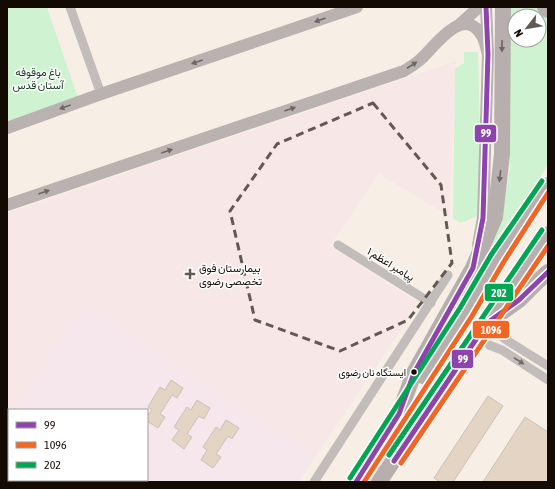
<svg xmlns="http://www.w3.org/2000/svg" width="555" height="489" font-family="'Asap Condensed',Vazirmatn,sans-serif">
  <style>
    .commercial { fill: #f6e7ec }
    .medical { fill: #f8e7e7 }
    .green { fill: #cff2d1; fill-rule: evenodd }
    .building { fill: #e3d4c4; stroke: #cac2b9 }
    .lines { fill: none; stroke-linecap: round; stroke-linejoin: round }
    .street { stroke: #c2bcbb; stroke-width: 9 }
    .secondary { stroke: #b9b2b0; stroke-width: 12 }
    .highway { stroke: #b7afad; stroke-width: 16 }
    .bus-1-casing { stroke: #fff; stroke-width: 8 }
    .bus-2-casing { stroke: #fff; stroke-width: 8 }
    .bus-3-casing { stroke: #fff; stroke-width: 8 }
    .bus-1 { stroke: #8e44ad; stroke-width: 5 }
    .bus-2 { stroke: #f26522; stroke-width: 5 }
    .bus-3 { stroke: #00a651; stroke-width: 5 }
    .oneway { fill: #6e6662 }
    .oneway2 { fill: #6d6560 }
    .oneway3 { fill: #736c68 }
    .marked { fill: none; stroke: #625a52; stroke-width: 3; stroke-dasharray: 8 5; stroke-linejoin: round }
    .poi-dot { fill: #625a52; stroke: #fff; stroke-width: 1.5 }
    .bus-dot { fill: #120a03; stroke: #fff; stroke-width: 1.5 }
    .labels { text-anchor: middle; stroke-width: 3; stroke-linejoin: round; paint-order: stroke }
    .bus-label { font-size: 10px; fill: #120a03; stroke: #fff; text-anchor: end }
    .park-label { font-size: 11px; fill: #12381e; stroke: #fff }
    .street-label { font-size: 11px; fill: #120a03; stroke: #fff }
    .poi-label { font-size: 11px; fill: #120a03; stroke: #fff; text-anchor: start }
    .line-badge { stroke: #fff; stroke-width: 1.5 }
    .badge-label { font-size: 11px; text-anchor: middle; font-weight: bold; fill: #fff }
  </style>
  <rect width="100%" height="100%" fill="#f7efe6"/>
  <polygon class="commercial" points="83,304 316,456 299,482 69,482 66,480 147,480 147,410 15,410"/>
  <polygon class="medical" points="456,61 449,216 379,174 330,246 419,303 316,456 83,304 15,410 9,410 9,419 7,422 7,213"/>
  <g class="green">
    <polygon points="7,7 47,7 78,98 7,123"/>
    <path d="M510,7H538L548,17V164L520,211L486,259L495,237L504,203L510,168ZM515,16H539V40H515Z"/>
    <polygon points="464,52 478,52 480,133 480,215 460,223 453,218 455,69 464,63"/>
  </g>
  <g class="building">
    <polygon points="171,380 183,388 177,398 172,395 160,414 165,417 158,428 147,421 147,417 152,410 148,407 160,387 165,390"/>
    <polygon points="488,396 503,406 453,482 440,482 434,478"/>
    <polygon points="197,400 210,408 204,419 199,416 187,434 192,437 184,449 172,440 179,430 174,427 187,407 191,410"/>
    <polygon points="525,417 548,432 548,482 483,482"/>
    <polygon points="226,420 239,428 232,439 228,436 216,454 221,457 213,468 201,460 207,450 203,447 216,427 220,430"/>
  </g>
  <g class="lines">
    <g class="street">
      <polyline points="70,7 101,94"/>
      <polyline points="338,245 431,303"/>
      <polyline points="497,333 508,341 548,366"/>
      <polyline points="489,345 502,350 548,380"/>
      <polyline points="314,482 448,275"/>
    </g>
    <g class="secondary">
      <polyline points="460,24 479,7"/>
      <polyline points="7,128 101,94 357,7"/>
      <path d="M7,205L404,71C410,67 416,64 422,58C436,45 464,4 482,36C485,41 486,48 488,54"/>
      <polyline points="478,245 483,218 488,54 486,7"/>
    </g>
    <g class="highway">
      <polyline points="545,7 548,10"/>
      <polyline points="498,315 519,300 538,281 548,272"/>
      <polyline points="423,376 466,312 497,259 548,185"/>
      <polyline points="399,414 414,373 473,268 495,217 502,154 503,7"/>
      <polyline points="356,482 404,406"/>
      <polyline points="379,482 448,379 548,234"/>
    </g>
    <g class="bus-1-casing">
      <g id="bus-1">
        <polyline points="394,461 487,323 519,300 548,272"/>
        <polyline points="356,482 399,414 414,373 473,268 483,218 488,54 486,7"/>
      </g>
    </g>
    <g class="bus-2-casing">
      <g id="bus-2">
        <polyline points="401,463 548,246"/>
        <polyline points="364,482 472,316 503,263 548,193"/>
      </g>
    </g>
    <g class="bus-3-casing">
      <g id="bus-3">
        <polyline points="389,455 542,230"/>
        <polyline points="350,478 460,308 491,255 542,181"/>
      </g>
    </g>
    <use href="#bus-1" class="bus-1"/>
    <use href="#bus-2" class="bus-2"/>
    <use href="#bus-3" class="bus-3"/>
  </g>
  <defs><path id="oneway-solid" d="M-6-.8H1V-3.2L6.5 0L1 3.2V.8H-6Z"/></defs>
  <g class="oneway">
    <use href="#oneway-solid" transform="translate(320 20) rotate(160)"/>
    <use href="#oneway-solid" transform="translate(197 62) rotate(161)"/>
    <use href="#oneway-solid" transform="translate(412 65) rotate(-33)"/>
    <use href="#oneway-solid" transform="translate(65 107) rotate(160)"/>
    <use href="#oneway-solid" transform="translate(290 109) rotate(-19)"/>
    <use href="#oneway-solid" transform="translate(167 151) rotate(-19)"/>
    <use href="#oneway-solid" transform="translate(44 192) rotate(-19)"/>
  </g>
  <g class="oneway2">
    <use href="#oneway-solid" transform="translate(502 46) rotate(90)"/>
    <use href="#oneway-solid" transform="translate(500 176) rotate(97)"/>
  </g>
  <use class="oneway3" href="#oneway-solid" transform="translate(519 361) rotate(33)"/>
  <path class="marked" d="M373,103L441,185L452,263L408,320L340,351L255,320L230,211L277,144Z"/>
  <path class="poi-dot" d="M188 268h4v4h4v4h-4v4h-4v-4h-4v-4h4z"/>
  <circle class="bus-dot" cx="414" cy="372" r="3.5"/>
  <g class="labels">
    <g class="bus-label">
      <text x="406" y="376">ایستگاه نان رضوی</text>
    </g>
    <g class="park-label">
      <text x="38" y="76">باغ موقوفه<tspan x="38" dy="13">آستان قدس</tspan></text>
    </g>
    <g class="street-label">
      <text transform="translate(391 264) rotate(32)" y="4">پیامبر اعظم ۱</text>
    </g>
    <g class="poi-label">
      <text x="199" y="272">بیمارستان فوق<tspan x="199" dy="13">تخصصی رضوی</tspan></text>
    </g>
  </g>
  <g class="line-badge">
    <rect x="474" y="124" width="23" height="19" rx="4" fill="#8e44ad"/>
    <rect x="484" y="283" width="30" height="19" rx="4" fill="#00a651"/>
    <rect x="472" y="320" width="38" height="19" rx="4" fill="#f26522"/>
    <rect x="451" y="349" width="23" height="20" rx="4" fill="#8e44ad"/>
  </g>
  <g class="badge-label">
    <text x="486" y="137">99</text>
    <text x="499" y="297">202</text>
    <text x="491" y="334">1096</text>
    <text x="463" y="363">99</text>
  </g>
  <rect width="555" height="489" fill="none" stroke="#120a03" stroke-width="16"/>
  <rect x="8" y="409" width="140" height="72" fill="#ffffff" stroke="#a09d9a"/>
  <rect x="16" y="422" width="20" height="6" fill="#8e44ad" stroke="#a09d9a"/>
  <text x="44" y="429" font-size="12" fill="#120a03">99</text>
  <rect x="16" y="442" width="20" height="6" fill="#f26522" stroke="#a09d9a"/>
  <text x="44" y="449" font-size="12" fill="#120a03">1096</text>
  <rect x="16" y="462" width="20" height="6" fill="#00a651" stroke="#a09d9a"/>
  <text x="44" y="469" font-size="12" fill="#120a03">202</text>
  <g transform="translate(527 28) rotate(239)"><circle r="19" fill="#ffffff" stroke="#a09d9a"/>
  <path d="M0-3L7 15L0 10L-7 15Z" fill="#625a52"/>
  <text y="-6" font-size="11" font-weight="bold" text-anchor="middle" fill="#120a03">N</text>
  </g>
</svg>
